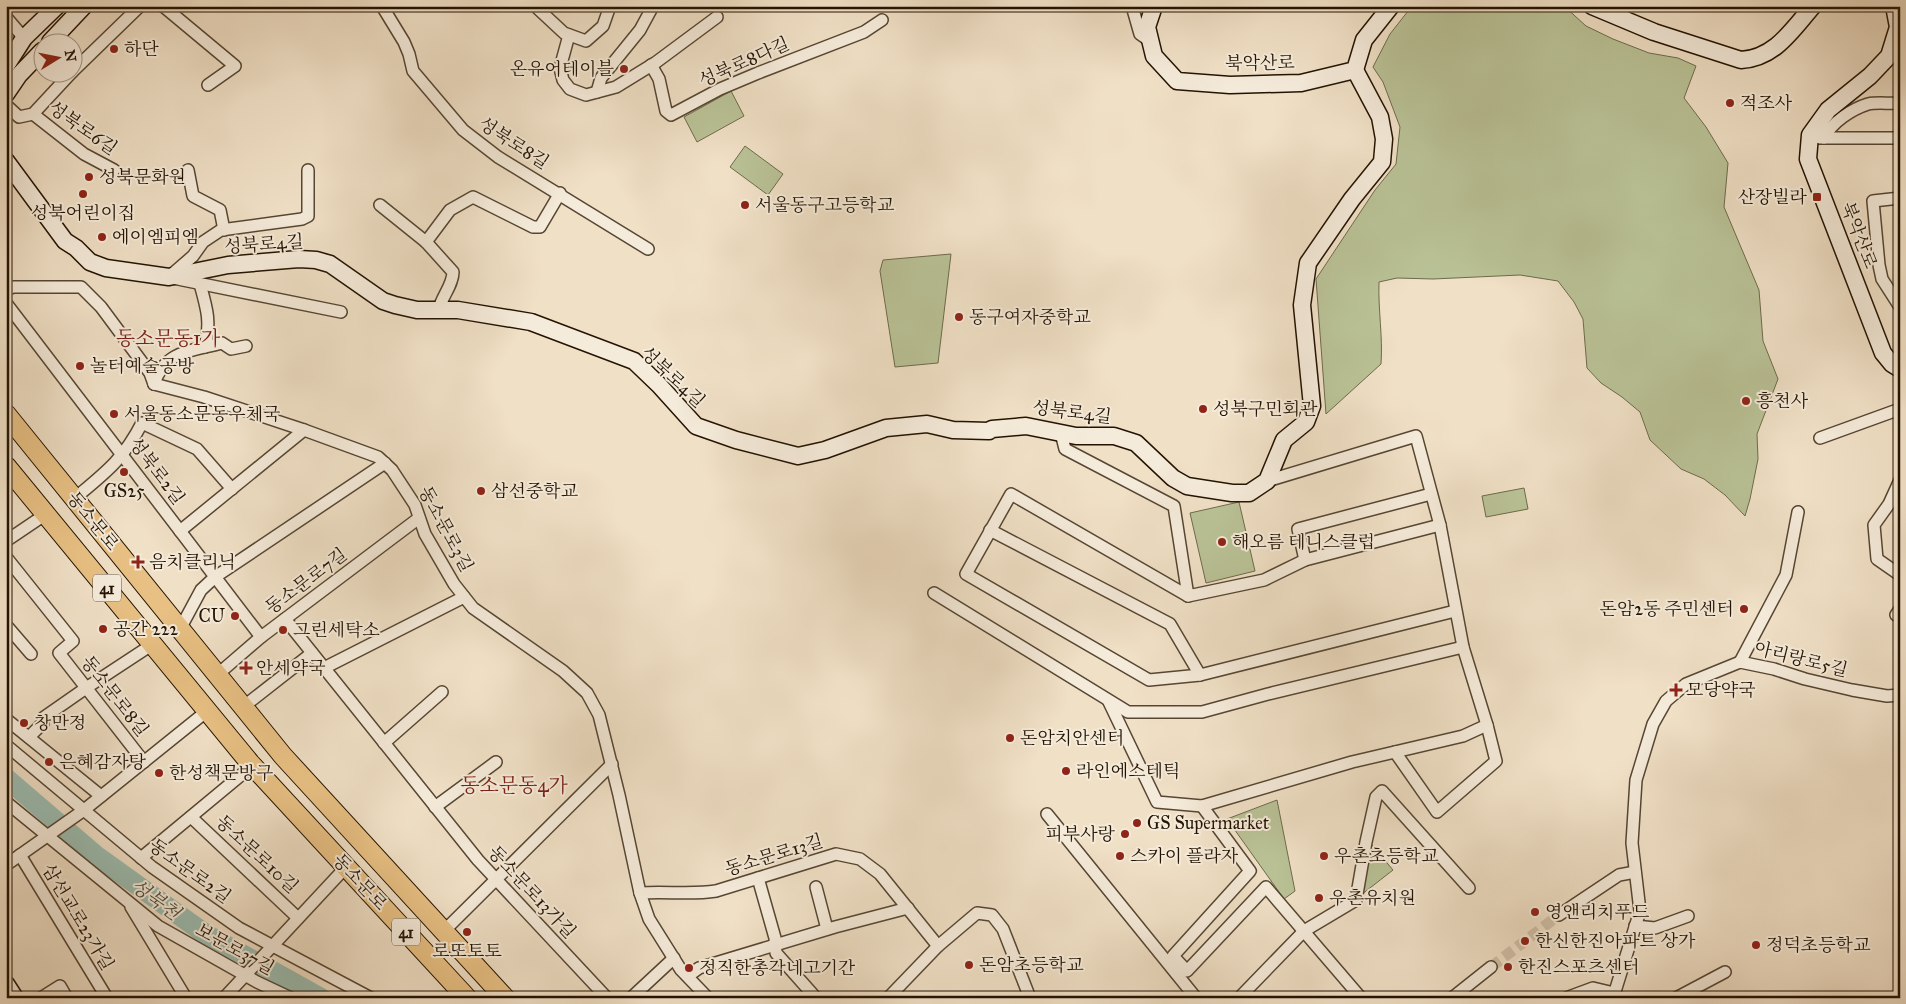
<svg xmlns="http://www.w3.org/2000/svg" width="1906" height="1004" font-family="'IM FELL Great Primer','Noto Serif KR',serif">
  <style>
    .green { fill: #b9c296; stroke: #6e6a4c }
    .lines { fill: none; stroke-linecap: round; stroke-linejoin: round }
    .river { stroke: #9bbdb1; stroke-width: 20 }
    .street-tunnel { stroke: #d1c1a9; stroke-width: 11; stroke-dasharray: 11 5.5; stroke-linecap: butt }
    .street-casing { stroke: #564633; stroke-width: 14 }
    .secondary-casing { stroke: #231302; stroke-width: 19 }
    .primary-casing { stroke: #231302; stroke-width: 21 }
    .street { stroke: #f5ebda; stroke-width: 11 }
    .secondary { stroke: #f5ebda; stroke-width: 16 }
    .primary { stroke: #e8c083; stroke-width: 19 }
    .poi-dot { fill: #8f2418; stroke: #f5ebda; stroke-width: 2 }
    .labels { text-anchor: middle; stroke-width: 4; stroke-linejoin: round; paint-order: stroke }
    .shield { fill: #f5ebda; stroke: #625443; stroke-width: 1 }
    .shield-label { font-size: 16px; font-weight: bold; fill: #231302 }
    .poi-label { font-size: 18px; fill: #231302; stroke: #f5ebda; text-anchor: start }
    .street-label { font-size: 18px; fill: #231302; stroke: #f5ebda }
    .water-label { font-size: 19px; font-style: italic; fill: #4d4e3f; stroke: #f5ebda }
    .quarter-label { font-size: 20px; fill: #7a1f14; stroke: #f5ebda }
  </style>
  <rect width="100%" height="100%" fill="#f0e0c6"/>
  <filter id="stains"><feTurbulence type="fractalNoise" baseFrequency=".004" numOctaves="4"/><feColorMatrix values="0 0 0 0 .2 0 0 0 0 .09 0 0 0 0 .02 0 0 0 .5 -.17"/></filter>
  <radialGradient id="worn" r=".72"><stop offset=".6" stop-color="#630" stop-opacity="0"/><stop offset="1" stop-color="#630" stop-opacity=".3"/></radialGradient>
  <g class="green">
    <path d="M1412,6H1564L1586,26L1613,39L1649,53L1678,58L1696,66L1684,98L1706,127L1728,163L1724,207L1759,290L1763,341L1778,379L1757,434L1758,459L1750,499L1745,516L1725,495L1704,479L1681,469L1650,440L1640,412L1622,397L1601,383L1587,368L1583,319L1574,302L1558,281L1520,275L1433,279L1397,278L1379,282C1378,310 1383,337 1381,364L1326,414L1316,279L1375,190L1396,164L1400,127L1383,82L1373,67L1390,34Z"/>
    <polygon points="731,91 744,116 697,142 684,117"/>
    <polygon points="745,146 783,174 768,195 730,167"/>
    <polygon points="951,254 938,363 895,367 880,271 883,260"/>
    <polygon points="1524,488 1528,509 1486,517 1482,496"/>
    <polygon points="1239,502 1255,571 1206,583 1190,513"/>
    <polygon points="1277,800 1295,891 1284,899 1227,819"/>
    <polygon points="1371,844 1393,870 1361,895"/>
  </g>
  <g class="lines">
    <polyline class="river" points="6,778 98,857 204,933 321,998"/>
    <polyline class="street-tunnel" points="1491,967 1559,915"/>
    <g class="street-casing">
      <g id="street">
        <polyline points="163,6 235,66 208,85"/>
        <polyline points="382,6 404,42 409,54 413,71 463,130 498,157 648,249"/>
        <polyline points="535,6 564,33 586,41 603,26 610,6"/>
        <polyline points="1132,6 1140,34 1150,41"/>
        <polyline points="6,17 24,38"/>
        <polyline points="569,35 560,68 563,80 570,89 586,95 616,87 655,63 717,17"/>
        <polyline points="651,65 659,79 666,111 671,115 720,89 758,73 864,32 882,20"/>
        <polyline points="72,72 140,6"/>
        <polyline points="597,92 601,78 640,30 653,6"/>
        <polyline points="6,105 19,117 33,114 72,72"/>
        <polyline points="33,114 84,154 114,170"/>
        <polyline points="1810,135 1820,138 1900,138"/>
        <path d="M1824,138C1832,122 1852,109 1868,104C1877,102 1890,104 1900,103"/>
        <polyline points="188,170 193,196 220,210 224,230"/>
        <polyline points="1900,198 1873,201 1879,265 1882,279 1900,307"/>
        <path d="M380,205L426,242L453,272C453,285 442,296 439,309"/>
        <polyline points="426,242 450,210 473,197 533,227 540,227 560,193"/>
        <polyline points="170,276 193,256 203,242 221,230 302,219 308,216 308,170"/>
        <polyline points="173,278 341,312"/>
        <path d="M200,284C207,309 211,322 205,347"/>
        <polyline points="6,290 13,287 81,287 101,307 150,373 154,384"/>
        <polyline points="6,303 261,637"/>
        <polyline points="154,384 204,397 304,430 378,457 392,470 415,505 425,534 454,584 473,608 563,671 587,693 599,715 619,795 640,893 649,919 681,970 708,998"/>
        <path d="M154,384C165,350 192,351 222,343L231,349L246,346"/>
        <polyline points="1061,433 1065,449 1174,506 1188,596 1264,580 1305,560"/>
        <polyline points="1820,438 1900,409"/>
        <polyline points="1900,480 1889,504 1874,525 1877,559 1900,575"/>
        <polyline points="1431,494 1298,529 1305,560 1440,525"/>
        <path d="M75,498C105,473 123,460 142,423L197,449L232,489"/>
        <polyline points="990,530 1170,624 1200,675"/>
        <polyline points="180,531 304,430"/>
        <polyline points="6,541 46,514"/>
        <polyline points="6,557 73,641 59,653 144,762"/>
        <polyline points="934,593 1128,712 1202,712 1268,694 1463,647"/>
        <polyline points="1188,596 1011,494 966,574 1149,680 1200,675 1455,611"/>
        <polyline points="1896,615 1900,609"/>
        <polyline points="285,619 478,860 607,998"/>
        <polyline points="6,625 31,654"/>
        <polyline points="180,629 201,590 215,577 385,463"/>
        <polyline points="1740,662 1786,575 1798,512"/>
        <polyline points="324,668 464,597"/>
        <polyline points="217,675 261,637 419,518"/>
        <polyline points="1109,702 1157,802 1202,806 1352,762 1463,736 1487,725 1463,647 1440,525 1416,436 1267,481"/>
        <polyline points="243,707 312,653"/>
        <polyline points="6,719 101,796"/>
        <polyline points="29,737 43,723 43,718 86,688 153,644"/>
        <polyline points="384,743 442,692"/>
        <polyline points="6,745 152,867 239,928 371,998"/>
        <polyline points="1395,752 1437,812 1496,761 1487,725"/>
        <polyline points="6,802 158,926 257,982 291,998"/>
        <polyline points="1202,806 1250,871 1173,956 1187,971 1266,887 1361,998"/>
        <polyline points="435,807 496,762"/>
        <polyline points="1047,814 1196,998"/>
        <polyline points="191,817 298,918"/>
        <polyline points="20,855 107,998"/>
        <polyline points="141,858 252,766"/>
        <polyline points="6,865 84,810 207,711"/>
        <polyline points="758,878 775,938 776,953 816,998"/>
        <polyline points="816,887 827,929"/>
        <path d="M640,893C666,891 691,895 716,891L836,854L860,859L880,874L938,946"/>
        <polyline points="131,907 186,998"/>
        <polyline points="1559,915 1619,875 1635,872"/>
        <polyline points="1635,926 1655,928 1688,916"/>
        <polyline points="444,931 612,764"/>
        <polyline points="688,976 699,968 835,927 908,908"/>
        <polyline points="41,998 60,986 67,998"/>
        <polyline points="224,998 346,867"/>
        <polyline points="631,998 674,958"/>
        <polyline points="888,998 938,946 977,913 992,915 1003,929 1030,998"/>
        <polyline points="1239,998 1304,931 1356,900 1366,842 1376,797 1382,791 1469,888"/>
        <polyline points="1452,998 1491,967"/>
        <polyline points="1566,998 1593,988 1614,993 1617,998"/>
        <polyline points="1613,998 1640,911 1632,843 1636,780 1653,724 1666,701 1686,684 1740,662 1774,669 1805,679 1852,690 1887,696 1900,695"/>
        <polyline points="1676,998 1725,972"/>
      </g>
    </g>
    <g class="secondary-casing">
      <g id="secondary">
        <polyline points="1154,6 1147,27 1154,56 1177,81 1230,85 1301,83 1355,70 1364,40 1391,6"/>
        <path d="M1592,6L1654,32L1741,60C1775,58 1792,30 1813,6"/>
        <polyline points="1894,6 1898,27 1889,56 1870,76 1828,110 1810,135 1808,159 1883,353 1892,364 1900,369"/>
        <polyline points="50,42 84,6"/>
        <polyline points="6,66 24,38 57,6"/>
        <polyline points="6,94 19,75 42,51"/>
        <polyline points="6,161 65,241 76,248 90,262 106,268 169,277 228,265 299,259 316,260 330,264 383,301 395,305 417,310 458,310 531,322 634,361 659,385 696,426 736,440 798,456 825,450 886,428 927,424 953,430 989,431 992,429 1026,426 1076,436 1114,436 1136,443 1173,478 1187,486 1232,493 1249,493 1267,481 1284,440 1306,422 1312,406 1302,305 1308,263 1352,199 1382,162 1384,139 1380,117 1355,70"/>
        <polyline points="6,984 15,998"/>
      </g>
    </g>
    <g class="primary-casing">
      <g id="primary">
        <polyline points="6,414 283,756 505,998"/>
        <polyline points="6,466 250,763 467,998"/>
      </g>
    </g>
    <use href="#street" class="street"/>
    <use href="#secondary" class="secondary"/>
    <use href="#primary" class="primary"/>
  </g>
  <g class="poi-dot">
    <circle cx="114" cy="49" r="5"/>
    <circle cx="624" cy="69" r="5"/>
    <circle cx="1730" cy="103" r="5"/>
    <circle cx="89" cy="177" r="5"/>
    <circle cx="83" cy="194" r="5"/>
    <rect x="1812" y="192" width="10" height="10" rx="2.5"/>
    <circle cx="745" cy="205" r="5"/>
    <circle cx="102" cy="237" r="5"/>
    <circle cx="959" cy="317" r="5"/>
    <circle cx="80" cy="366" r="5"/>
    <circle cx="1746" cy="401" r="5"/>
    <circle cx="1203" cy="409" r="5"/>
    <circle cx="114" cy="414" r="5"/>
    <circle cx="124" cy="472" r="5"/>
    <circle cx="481" cy="491" r="5"/>
    <circle cx="1222" cy="542" r="5"/>
    <path d="M135.5 554.5h5v5h5v5h-5v5h-5v-5h-5v-5h5z"/>
    <circle cx="1744" cy="609" r="5"/>
    <circle cx="235" cy="616" r="5"/>
    <circle cx="103" cy="629" r="5"/>
    <circle cx="283" cy="630" r="5"/>
    <path d="M243.5 660.5h5v5h5v5h-5v5h-5v-5h-5v-5h5z"/>
    <path d="M1673.5 682.5h5v5h5v5h-5v5h-5v-5h-5v-5h5z"/>
    <circle cx="24" cy="723" r="5"/>
    <circle cx="1010" cy="738" r="5"/>
    <circle cx="49" cy="762" r="5"/>
    <circle cx="1066" cy="771" r="5"/>
    <circle cx="159" cy="773" r="5"/>
    <circle cx="1137" cy="823" r="5"/>
    <circle cx="1125" cy="834" r="5"/>
    <circle cx="1120" cy="856" r="5"/>
    <circle cx="1324" cy="856" r="5"/>
    <circle cx="1319" cy="898" r="5"/>
    <circle cx="1535" cy="912" r="5"/>
    <circle cx="467" cy="932" r="5"/>
    <circle cx="1525" cy="941" r="5"/>
    <circle cx="1756" cy="945" r="5"/>
    <circle cx="969" cy="965" r="5"/>
    <circle cx="1508" cy="967" r="5"/>
    <circle cx="689" cy="968" r="5"/>
  </g>
  <g class="labels">
    <g class="shield">
      <rect x="93" y="574.5" width="28" height="27" rx="4"/>
      <rect x="392" y="918.5" width="28" height="27" rx="4"/>
    </g>
    <g class="shield-label">
      <text x="107" y="594">41</text>
      <text x="406" y="938">41</text>
    </g>
    <g class="poi-label">
      <text x="124" y="55">하단</text>
      <text x="614" y="75" text-anchor="end">온유어테이블</text>
      <text x="1740" y="109">적조사</text>
      <text x="99" y="183">성북문화원</text>
      <text x="1807" y="203" text-anchor="end">산장빌라</text>
      <text x="755" y="211">서울동구고등학교</text>
      <text x="83" y="219" text-anchor="middle">성북어린이집</text>
      <text x="112" y="243">에이엠피엠</text>
      <text x="969" y="323">동구여자중학교</text>
      <text x="90" y="372">놀터예술공방</text>
      <text x="1756" y="407">흥천사</text>
      <text x="1213" y="415">성북구민회관</text>
      <text x="124" y="420">서울동소문동우체국</text>
      <text x="124" y="497" text-anchor="middle">GS25</text>
      <text x="491" y="497">삼선중학교</text>
      <text x="1232" y="548">해오름 테니스클럽</text>
      <text x="149" y="568">음치클리닉</text>
      <text x="1734" y="615" text-anchor="end">돈암2동 주민센터</text>
      <text x="225" y="622" text-anchor="end">CU</text>
      <text x="113" y="635">공간 222</text>
      <text x="293" y="636">그린세탁소</text>
      <text x="256" y="674">안세약국</text>
      <text x="1686" y="696">모당약국</text>
      <text x="34" y="729">창만정</text>
      <text x="1020" y="744">돈암치안센터</text>
      <text x="59" y="768">은혜감자탕</text>
      <text x="1076" y="777">라인에스테틱</text>
      <text x="169" y="779">한성책문방구</text>
      <text x="1147" y="829">GS Supermarket</text>
      <text x="1115" y="840" text-anchor="end">피부사랑</text>
      <text x="1130" y="862">스카이 플라자</text>
      <text x="1334" y="862">우촌초등학교</text>
      <text x="1329" y="904">우촌유치원</text>
      <text x="1545" y="918">영앤리치푸드</text>
      <text x="1535" y="947">한신한진아파트 상가</text>
      <text x="1766" y="951">정덕초등학교</text>
      <text x="467" y="957" text-anchor="middle">로또토토</text>
      <text x="979" y="971">돈암초등학교</text>
      <text x="1518" y="973">한진스포츠센터</text>
      <text x="699" y="974">정직한총각네고기간</text>
    </g>
    <g class="street-label">
      <text transform="translate(744 62) rotate(-24)" y="6">성북로8다길</text>
      <text transform="translate(1260 63) rotate(-1)" y="6">북악산로</text>
      <text transform="translate(83 128) rotate(35)" y="6">성북로6길</text>
      <text transform="translate(514 143) rotate(33)" y="6">성북로8길</text>
      <text transform="translate(1859 235) rotate(69)" y="6">북악산로</text>
      <text transform="translate(264 244) rotate(-4)" y="6">성북로4길</text>
      <text transform="translate(673 377) rotate(43)" y="6">성북로4길</text>
      <text transform="translate(1072 412) rotate(7)" y="6">성북로4길</text>
      <text transform="translate(157 471) rotate(53)" y="6">성북로2길</text>
      <text transform="translate(93 521) rotate(51)" y="6">동소문로</text>
      <text transform="translate(446 529) rotate(62)" y="6">동소문로3길</text>
      <text transform="translate(306 581) rotate(-37)" y="6">동소문로7길</text>
      <text transform="translate(1801 659) rotate(14)" y="6">아리랑로5길</text>
      <text transform="translate(115 696) rotate(52)" y="6">동소문로8길</text>
      <text transform="translate(257 854) rotate(43)" y="6">동소문로10길</text>
      <text transform="translate(774 855) rotate(-17)" y="6">동소문로13길</text>
      <text transform="translate(190 871) rotate(36)" y="6">동소문로2길</text>
      <text transform="translate(360 882) rotate(47)" y="6">동소문로</text>
      <text transform="translate(532 892) rotate(47)" y="6">동소문로13가길</text>
      <text transform="translate(78 917) rotate(59)" y="6">삼선교로23가길</text>
      <text transform="translate(235 949) rotate(29)" y="6">보문로37길</text>
    </g>
    <g class="water-label">
      <text transform="translate(156 899) rotate(36)" y="7">성북천</text>
    </g>
    <g class="quarter-label">
      <text x="168" y="345">동소문동1가</text>
      <text x="514" y="792">동소문동4가</text>
    </g>
  </g>
  <rect width="1906" height="1004" fill="none" stroke="#f0e0c6" stroke-width="25"/>
  <rect x="8" y="8" width="1891" height="989" fill="none" stroke="#231302" stroke-width="2.5"/>
  <rect x="12" y="12" width="1881" height="979" fill="none" stroke="#231302"/>
  <g transform="translate(58 58) rotate(80)"><circle r="24" fill="#f5ebda" stroke="#a19584"/>
  <path d="M0-4L9 19L0 12L-9 19Z" fill="#8f2418"/>
  <text y="-8" font-size="14" font-weight="bold" text-anchor="middle" fill="#231302">N</text>
  </g>
  <rect width="100%" height="100%" filter="url(#stains)"/>
  <rect width="100%" height="100%" fill="url(#worn)"/>
</svg>
